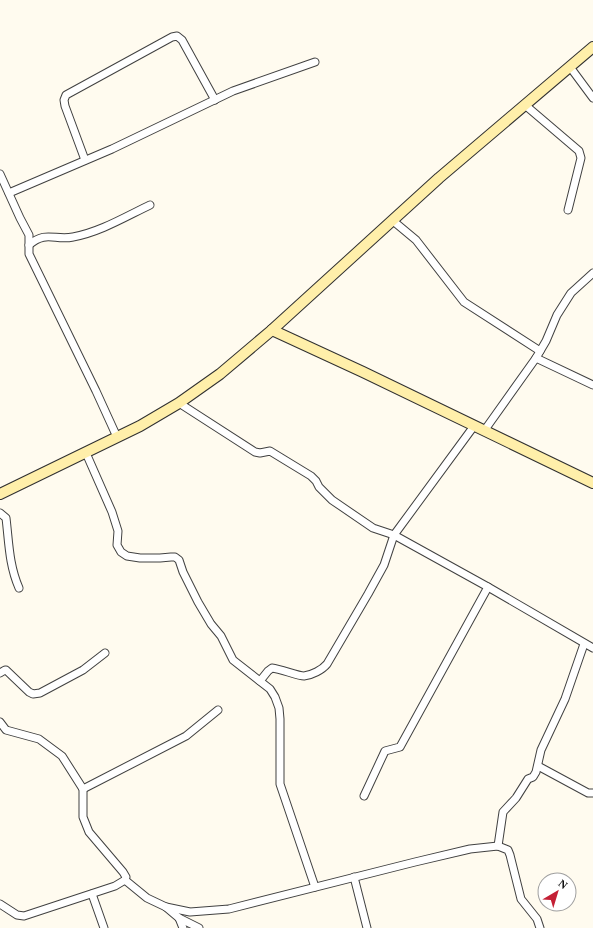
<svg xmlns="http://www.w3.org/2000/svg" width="593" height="928" font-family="Georgia,serif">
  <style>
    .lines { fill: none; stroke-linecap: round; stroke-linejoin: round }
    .street-casing { stroke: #414141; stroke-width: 9 }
    .secondary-casing { stroke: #303030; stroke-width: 12 }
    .street { stroke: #fff; stroke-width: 7 }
    .secondary { stroke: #ffefaa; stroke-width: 10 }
  </style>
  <rect width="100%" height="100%" fill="#fffbef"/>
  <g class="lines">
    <g class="street-casing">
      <g id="street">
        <polyline points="570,67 593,98"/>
        <polyline points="525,105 579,151 581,158 568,210"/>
        <polyline points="85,160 65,106 64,100 66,95 172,37 177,36 182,40 215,100"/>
        <polyline points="0,174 20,218 29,235 29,254 96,391 117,437"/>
        <polyline points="9,193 112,149 233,91 315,62"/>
        <polyline points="392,220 416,240 464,302 540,351"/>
        <path d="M29,245C46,230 55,241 73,237C100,232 125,217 150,205"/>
        <polyline points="536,358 593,385"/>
        <polyline points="179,403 255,452 260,453 270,451 311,476 316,481 319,487 332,500 373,528 394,535 488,587 593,648"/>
        <polyline points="484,431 536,358 546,341 557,315 571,293 593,273"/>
        <polyline points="86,453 112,512 118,531 117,545 121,552 127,556 140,558 160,558 171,557 175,557 179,560 183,572 198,602 211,624 221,636 233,660 270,689 275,697 279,708 280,719 280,784 315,887"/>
        <path d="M0,513L6,518C9,543 9,565 19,588"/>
        <polyline points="0,673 5,670 6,670 29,692 33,694 40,693 83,670 105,653"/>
        <path d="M260,681L268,671L272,668C281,669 298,676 304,676C312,675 322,670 327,664L368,594L384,565L394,535L474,426"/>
        <polyline points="0,722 6,730 39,739 62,756 83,789 83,817 89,832 123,872 126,877 125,880 147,898 166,907 179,918 199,928"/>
        <polyline points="538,766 588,793 593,793"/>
        <polyline points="83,789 186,736 218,710"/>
        <polyline points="364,796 385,751 400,747 488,587"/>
        <polyline points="498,846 503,812 516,798 528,779 533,777 536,772 541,750 565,699 584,644"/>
        <polyline points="354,877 367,928"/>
        <polyline points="92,894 104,928"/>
        <polyline points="0,904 17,915 24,916 115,886 125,880"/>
        <polyline points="166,907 190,912 229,909 415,862 470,849 498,846 508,850 510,855 521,899 537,919 540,928"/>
        <polyline points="179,918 183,928"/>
      </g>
    </g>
    <g class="secondary-casing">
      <g id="secondary">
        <polyline points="272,330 363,372 593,483"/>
        <polyline points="0,494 140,426 179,403 220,374 272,330 439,178 593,47"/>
      </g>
    </g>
    <use href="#street" class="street"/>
    <use href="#secondary" class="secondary"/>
  </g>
  <g transform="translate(557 892) rotate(38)"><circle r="19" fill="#ffffff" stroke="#9f9f9f"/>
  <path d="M0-3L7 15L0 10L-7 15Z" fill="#c42035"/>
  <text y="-6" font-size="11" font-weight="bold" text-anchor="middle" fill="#0e0e0e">N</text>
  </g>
</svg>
